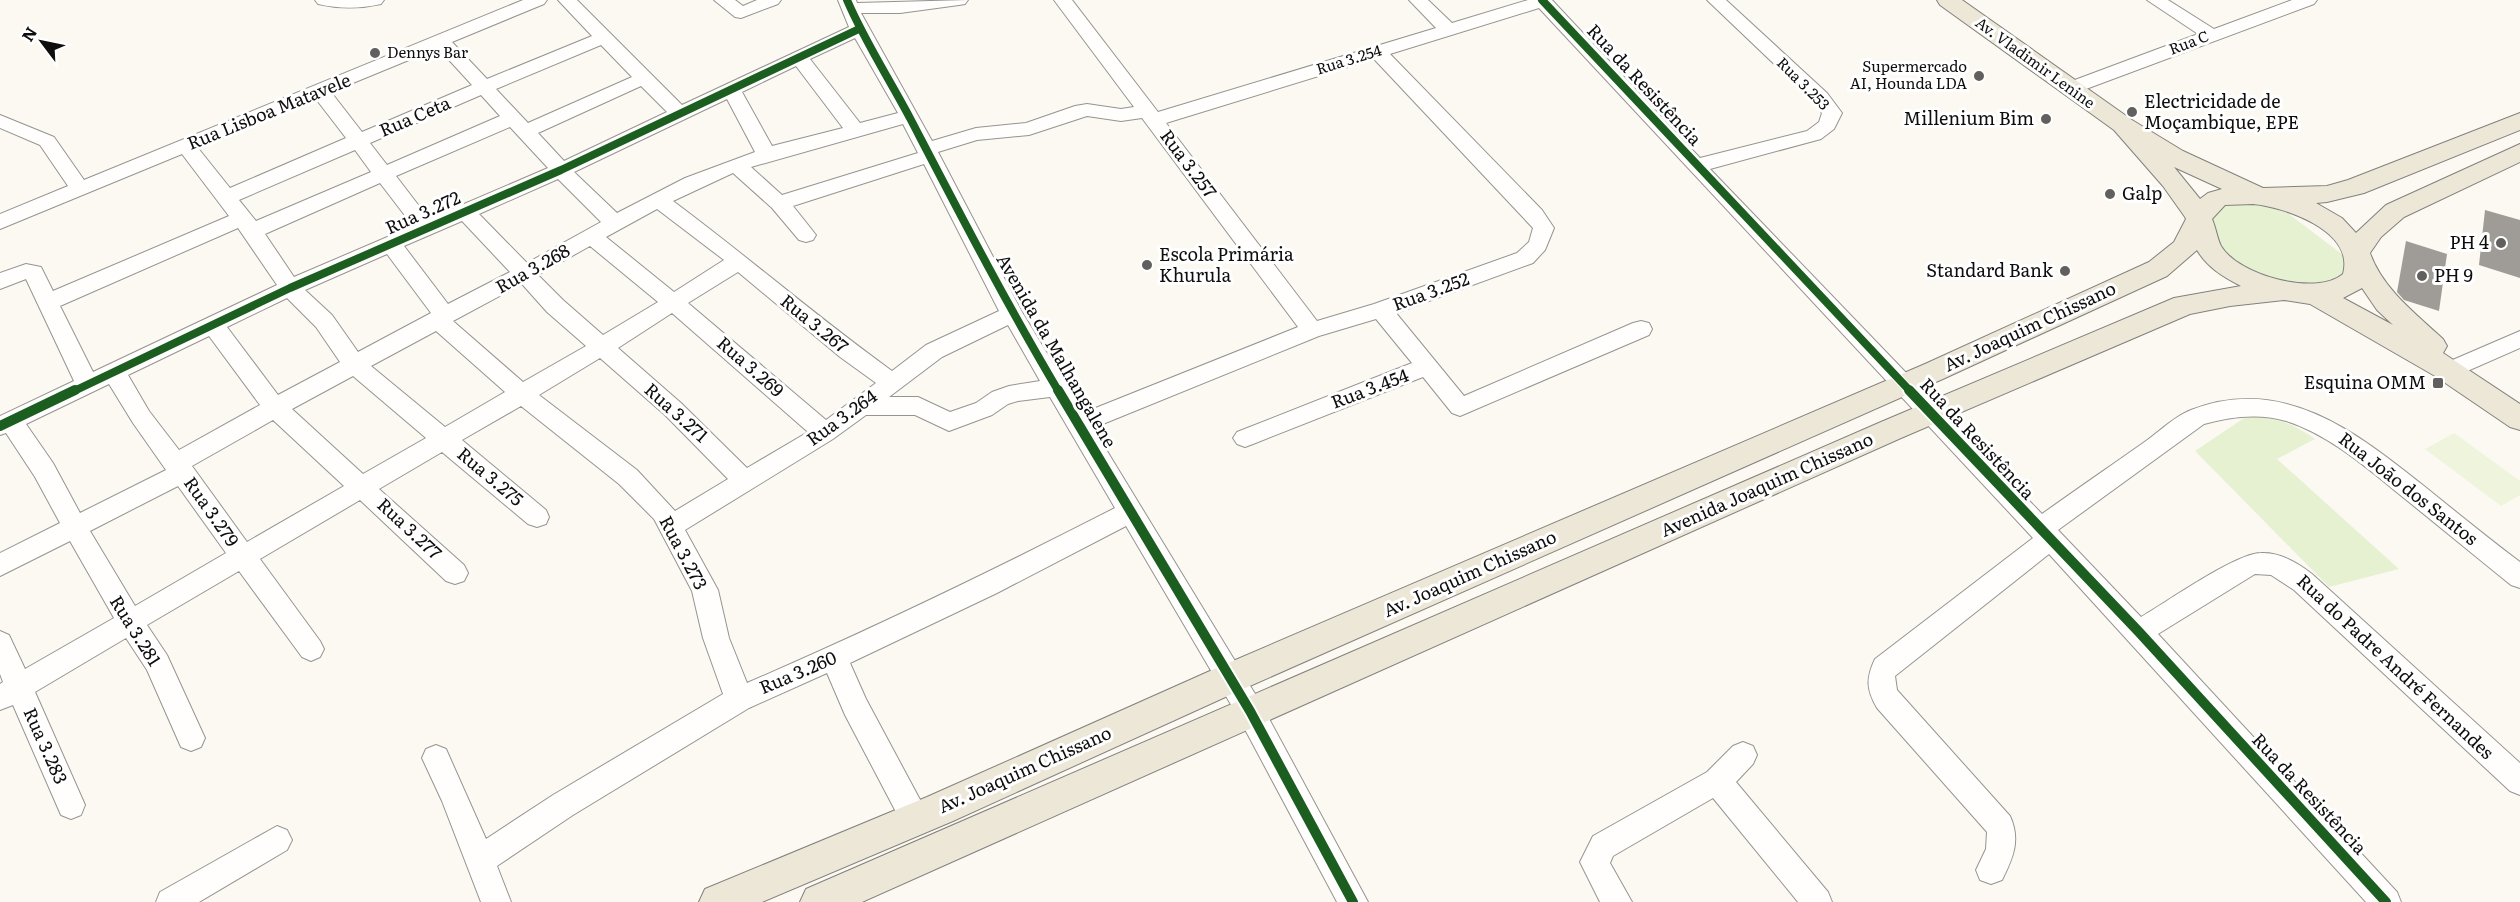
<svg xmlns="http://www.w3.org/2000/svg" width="2520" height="902" font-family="Literata,serif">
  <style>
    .green { fill: #e6f1d2 }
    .pitch { fill: #eff5dc }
    .building { fill: #9f9c98 }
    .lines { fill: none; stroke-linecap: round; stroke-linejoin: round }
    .minor-casing { stroke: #959491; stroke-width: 2 }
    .major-casing { stroke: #82817e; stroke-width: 2 }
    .minor { fill: #fffefd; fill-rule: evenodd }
    .major { fill: #ede7d8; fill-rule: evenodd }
    .cycleway-far1-casing { stroke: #fff; stroke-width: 10 }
    .cycleway-casing { stroke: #fff; stroke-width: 14 }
    .cycleway-far1 { stroke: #1b5e20; stroke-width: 8 }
    .cycleway { stroke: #1b5e20; stroke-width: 10 }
    .poi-dot { fill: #61605e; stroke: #fff; stroke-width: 2 }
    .labels { text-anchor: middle; stroke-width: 6; stroke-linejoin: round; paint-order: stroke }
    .far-street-label { font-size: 15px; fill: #0e0e0e; stroke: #fff }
    .far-poi-label { font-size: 15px; fill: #0e0e0e; stroke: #fff; text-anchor: start }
    .street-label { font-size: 18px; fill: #0e0e0e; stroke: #fff }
    .poi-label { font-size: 18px; fill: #0e0e0e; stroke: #fff; text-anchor: start }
  </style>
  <rect width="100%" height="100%" fill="#fcf9f2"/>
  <g class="green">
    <polygon points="2253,197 2285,211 2347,258 2349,290 2260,279 2211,240 2203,202"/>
    <path d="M2247,416C2276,418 2291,422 2315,439L2277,459L2399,569L2329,587L2195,451Z"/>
  </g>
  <polygon class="pitch" points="2454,433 2520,481 2520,495 2501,506 2425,449"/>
  <g class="building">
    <polygon points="2485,210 2520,220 2520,278 2479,265"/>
    <polygon points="2406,241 2447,254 2439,311 2404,300 2397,292"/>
  </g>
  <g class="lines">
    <g class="minor-casing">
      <g id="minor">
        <path d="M315,0H384L381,4C359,9 340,9 318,4Z"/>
        <path d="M523,0H547L544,4L452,42L487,79L592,36L558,0H577L682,105L849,27L838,0H856L857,3L968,0L965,4L959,5L900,13H861L932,141L976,128L1026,123L1075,106L1087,104L1121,109L1134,107L1054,0H1072L1158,112L1436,28L1409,0H1428L1452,23L1528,0H1552L1700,158L1807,131L1819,122L1822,113L1813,101L1707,0H1726L1827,93L1842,113L1834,129L1821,139L1710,169L2042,514C2077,489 2112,465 2146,441C2160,431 2175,416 2191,410C2283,374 2356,432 2424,486C2456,512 2488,538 2520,562V588L2511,585C2475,556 2440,527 2404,498C2368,469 2330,435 2286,421C2258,413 2231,417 2204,424L2058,530L2141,617C2167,602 2236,553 2261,553C2280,552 2298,563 2312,574L2520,763V795L2510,791L2294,590L2271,575L2255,574L2158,634L2397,892L2401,902H2366L2049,554L1895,676L1897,690L2010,816C2021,840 2013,858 2002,880L1991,884L1980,880L1976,870L1986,849L1987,832L1877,708C1866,689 1866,678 1875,659L2033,538L1539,8L1390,54L1542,210L1554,228L1545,250L1533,263L1396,313L1464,396L1633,323L1641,321L1649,323L1652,329L1649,335L1460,416L1452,413L1423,377L1253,444L1245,447L1237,444L1233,438L1237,432L1412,363L1376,319L1319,336L1093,428L1260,702L1368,902H1337L1240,720L1126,526L997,593L850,663L866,699L925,809L930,819L925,829L915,833L905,829L845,715L827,673L749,708L573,815L497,866L511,902H481L442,801L422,758L426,749L436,745L446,749L486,839L553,795L723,694L703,638L692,591L654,519L619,484L521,406L462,440L546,510L549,517L546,524L537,527L528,524L442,452L379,489L464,565L468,573L464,581L455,584L446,581L360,500L260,559L320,641L324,649L320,657L311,661L302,657L239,571L147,625L167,655L205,738L201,747L191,751L181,747L147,670L126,638L35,692L85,805L81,815L71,819L61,815L13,705L0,710V684L3,682L0,674V631L9,635L25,669L114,618L70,541L0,576V553L60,523L35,477L6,433L0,435V416L74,381L26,279L0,289V273L26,264L41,267L53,291L229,216L182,154L0,229V214L68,186L40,145L0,128V115L54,137L84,180ZM855,38L898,113L860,123L810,59ZM601,45L632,77L528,123L496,89ZM438,48L472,85L362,132L331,92ZM1374,59L1533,228L1529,242L1517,253L1374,304L1317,321L1166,123ZM796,66L843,128L772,146L742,92ZM641,86L667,112L564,161L538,133ZM481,95L500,116L387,165L370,143ZM316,99L346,138L230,188L198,148ZM727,99L755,152L685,178L617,213L574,172ZM1087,116L1121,121L1142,118L1298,327L1083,413L1022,312L938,152L977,140L1029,135ZM903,124L918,153L782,195L751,167ZM510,127L548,168L429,219L396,176ZM355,150L371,172L256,221L239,200ZM924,164L999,311L926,345L892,371C817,317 747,256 673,201L733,173L772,208L799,240L806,242L813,240L816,235L793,206ZM558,179L601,222L527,263L479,214ZM380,183L413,226L294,277L265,234ZM657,209L724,260L674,292L606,237ZM462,221L510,272L448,304L404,246ZM238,228L277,285L93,372L60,306ZM590,246L658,302L603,335L563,300L538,275ZM387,254L431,313L358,352L332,315L305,290ZM738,272L840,357L876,383L826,420L688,303ZM522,284L547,312L586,346L523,382L453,321ZM287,298L316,327L340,362L278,395L227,327ZM672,313L808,432L747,468L681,403L618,348ZM1008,325L1040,381L1009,386L992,392L976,403L950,412L918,397H889L942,357ZM436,331L505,392L445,427L371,366ZM209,336L260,405L179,450L149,411L128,375ZM600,358L665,415L728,479L675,511L637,470L539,395ZM353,376L426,438L363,474L292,409ZM109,384L133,423L166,470L80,513L53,463L26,424ZM1050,397L1115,508C994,570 872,629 747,683L729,638L718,590L685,530L833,439L866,415H915L949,431L992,415L1008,404L1018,401ZM273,420L344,486L247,542L192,466ZM178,486L226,553L135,606L90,531Z"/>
        <polygon points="714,0 735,0 743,6 757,0 781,0 778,4 741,18 735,17"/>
        <polygon points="2147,0 2168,0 2214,29 2292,0 2317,0 2314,4 2078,92 2064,92 2062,88 2064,84 2198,34"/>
        <polygon points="2520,331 2520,348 2456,376 2448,374 2445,368 2448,362"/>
        <polygon points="1743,742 1753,746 1757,755 1753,764 1736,782 1828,892 1832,902 1798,902 1713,798 1613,856 1610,863 1632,902 1600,902 1580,862 1593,836 1707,772 1733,746"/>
        <polygon points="277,826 287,830 292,840 287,850 199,902 156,902 160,892"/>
      </g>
    </g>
    <g class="major-casing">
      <path id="major" d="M1937,0H1962L2132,120L2183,151L2263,188L2327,186L2348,180L2520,113V130L2364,193L2327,202L2316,203L2342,218L2356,233L2386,205L2520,144V162L2404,217L2381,237L2370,253C2382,288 2416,314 2443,339L2447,346L2443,353L2520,404V430L2510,427L2435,376L2310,304L2284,300L2230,306L2190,314L1901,438L862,902H800L806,889L1881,422L2174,298L2241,286C2223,277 2207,267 2197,250L2167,276L1945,378L1243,689L953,821L762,902H699L705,889L927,797L1219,667L1925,364L2149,262L2174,242L2186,219L2185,217L2163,186L2114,130L1940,5ZM2174,167L2222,189L2208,193L2200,199ZM2253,204C2285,207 2355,231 2343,274C2316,297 2238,275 2221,246C2217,238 2216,228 2212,219L2225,205ZM2362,288L2377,310L2393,325L2343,298Z"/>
    </g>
    <use href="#minor" class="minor"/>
    <use href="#major" class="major"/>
    <g class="cycleway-far1-casing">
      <g id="cycleway-far1">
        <path d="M847,0C865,42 890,80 911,120C959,212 1006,303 1059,392"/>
        <polyline points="1542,0 1911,392"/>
        <polyline points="72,392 290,288 561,170 859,29"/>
      </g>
    </g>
    <g class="cycleway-casing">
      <g id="cycleway">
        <polyline points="1058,390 1250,711 1353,902"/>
        <polyline points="1909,390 2139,632 2386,902"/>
        <polyline points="0,426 75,390"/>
      </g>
    </g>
    <use href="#cycleway-far1" class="cycleway-far1"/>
    <use href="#cycleway" class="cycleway"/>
  </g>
  <g class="poi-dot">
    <circle cx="375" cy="53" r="6"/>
    <circle cx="1979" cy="76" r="6"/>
    <circle cx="2132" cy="112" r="6"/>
    <circle cx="2046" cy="119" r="6"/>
    <circle cx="2110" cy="194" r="6"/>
    <circle cx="2501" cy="243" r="6"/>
    <circle cx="1147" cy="265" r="6"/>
    <circle cx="2065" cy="271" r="6"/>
    <circle cx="2422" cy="276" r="6"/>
    <rect x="2432" y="377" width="12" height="12" rx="3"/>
  </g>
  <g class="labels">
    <g class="far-street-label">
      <text transform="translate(2189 43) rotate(-21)" y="5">Rua C</text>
      <text transform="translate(1349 60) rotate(-17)" y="5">Rua 3.254</text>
      <text transform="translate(2035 63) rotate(36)" y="5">Av. Vladimir Lenine</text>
      <text transform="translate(1803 84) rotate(45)" y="5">Rua 3.253</text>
    </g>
    <g class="far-poi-label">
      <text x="387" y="58">Dennys Bar</text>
      <text x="1967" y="72" text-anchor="end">Supermercado<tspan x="1967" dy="17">AI, Hounda LDA</tspan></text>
    </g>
    <g class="street-label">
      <text transform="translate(1644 85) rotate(47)" y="6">Rua da Resistência</text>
      <text transform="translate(269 112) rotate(-22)" y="6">Rua Lisboa Matavele</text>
      <text transform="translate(415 117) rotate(-23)" y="6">Rua Ceta</text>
      <text transform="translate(1188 164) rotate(53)" y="6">Rua 3.257</text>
      <text transform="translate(423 213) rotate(-24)" y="6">Rua 3.272</text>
      <text transform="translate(533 269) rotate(-29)" y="6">Rua 3.268</text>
      <text transform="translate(1431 292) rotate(-20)" y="6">Rua 3.252</text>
      <text transform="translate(814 324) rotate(39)" y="6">Rua 3.267</text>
      <text transform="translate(2030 327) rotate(-25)" y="6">Av. Joaquim Chissano</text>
      <text transform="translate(1056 351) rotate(60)" y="6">Avenida da Malhangalene</text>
      <text transform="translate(750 367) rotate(41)" y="6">Rua 3.269</text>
      <text transform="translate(1370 389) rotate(-21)" y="6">Rua 3.454</text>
      <text transform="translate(676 413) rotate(42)" y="6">Rua 3.271</text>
      <text transform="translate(842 418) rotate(-36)" y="6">Rua 3.264</text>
      <text transform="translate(1977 439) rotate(47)" y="6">Rua da Resistência</text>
      <text transform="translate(490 477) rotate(40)" y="6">Rua 3.275</text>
      <text transform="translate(1767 485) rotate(-24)" y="6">Avenida Joaquim Chissano</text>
      <text transform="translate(2408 489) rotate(38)" y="6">Rua João dos Santos</text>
      <text transform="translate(211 512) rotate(55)" y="6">Rua 3.279</text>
      <text transform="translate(409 529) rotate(43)" y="6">Rua 3.277</text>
      <text transform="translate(683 553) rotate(62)" y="6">Rua 3.273</text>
      <text transform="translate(1470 574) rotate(-24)" y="6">Av. Joaquim Chissano</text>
      <text transform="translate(135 631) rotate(58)" y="6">Rua 3.281</text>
      <text transform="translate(2395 667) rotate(43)" y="6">Rua do Padre André Fernandes</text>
      <text transform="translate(798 673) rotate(-23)" y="6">Rua 3.260</text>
      <text transform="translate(45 746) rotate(66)" y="6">Rua 3.283</text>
      <text transform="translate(1025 770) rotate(-24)" y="6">Av. Joaquim Chissano</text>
      <text transform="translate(2309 794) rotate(47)" y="6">Rua da Resistência</text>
    </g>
    <g class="poi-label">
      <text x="2144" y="108">Electricidade de<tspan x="2144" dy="21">Moçambique, EPE</tspan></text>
      <text x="2034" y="125" text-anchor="end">Millenium Bim</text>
      <text x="2122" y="200">Galp</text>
      <text x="2489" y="249" text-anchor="end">PH 4</text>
      <text x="1159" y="261">Escola Primária<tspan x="1159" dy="21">Khurula</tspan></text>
      <text x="2053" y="277" text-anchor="end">Standard Bank</text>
      <text x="2434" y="282">PH 9</text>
      <text x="2426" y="389" text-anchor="end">Esquina OMM</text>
    </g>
  </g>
  <g transform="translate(42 42) rotate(302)" stroke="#ffffff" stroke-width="4.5" paint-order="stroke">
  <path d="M0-4.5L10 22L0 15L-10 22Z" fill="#0e0e0e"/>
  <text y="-9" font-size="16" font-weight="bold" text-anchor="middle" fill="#0e0e0e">N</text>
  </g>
</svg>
